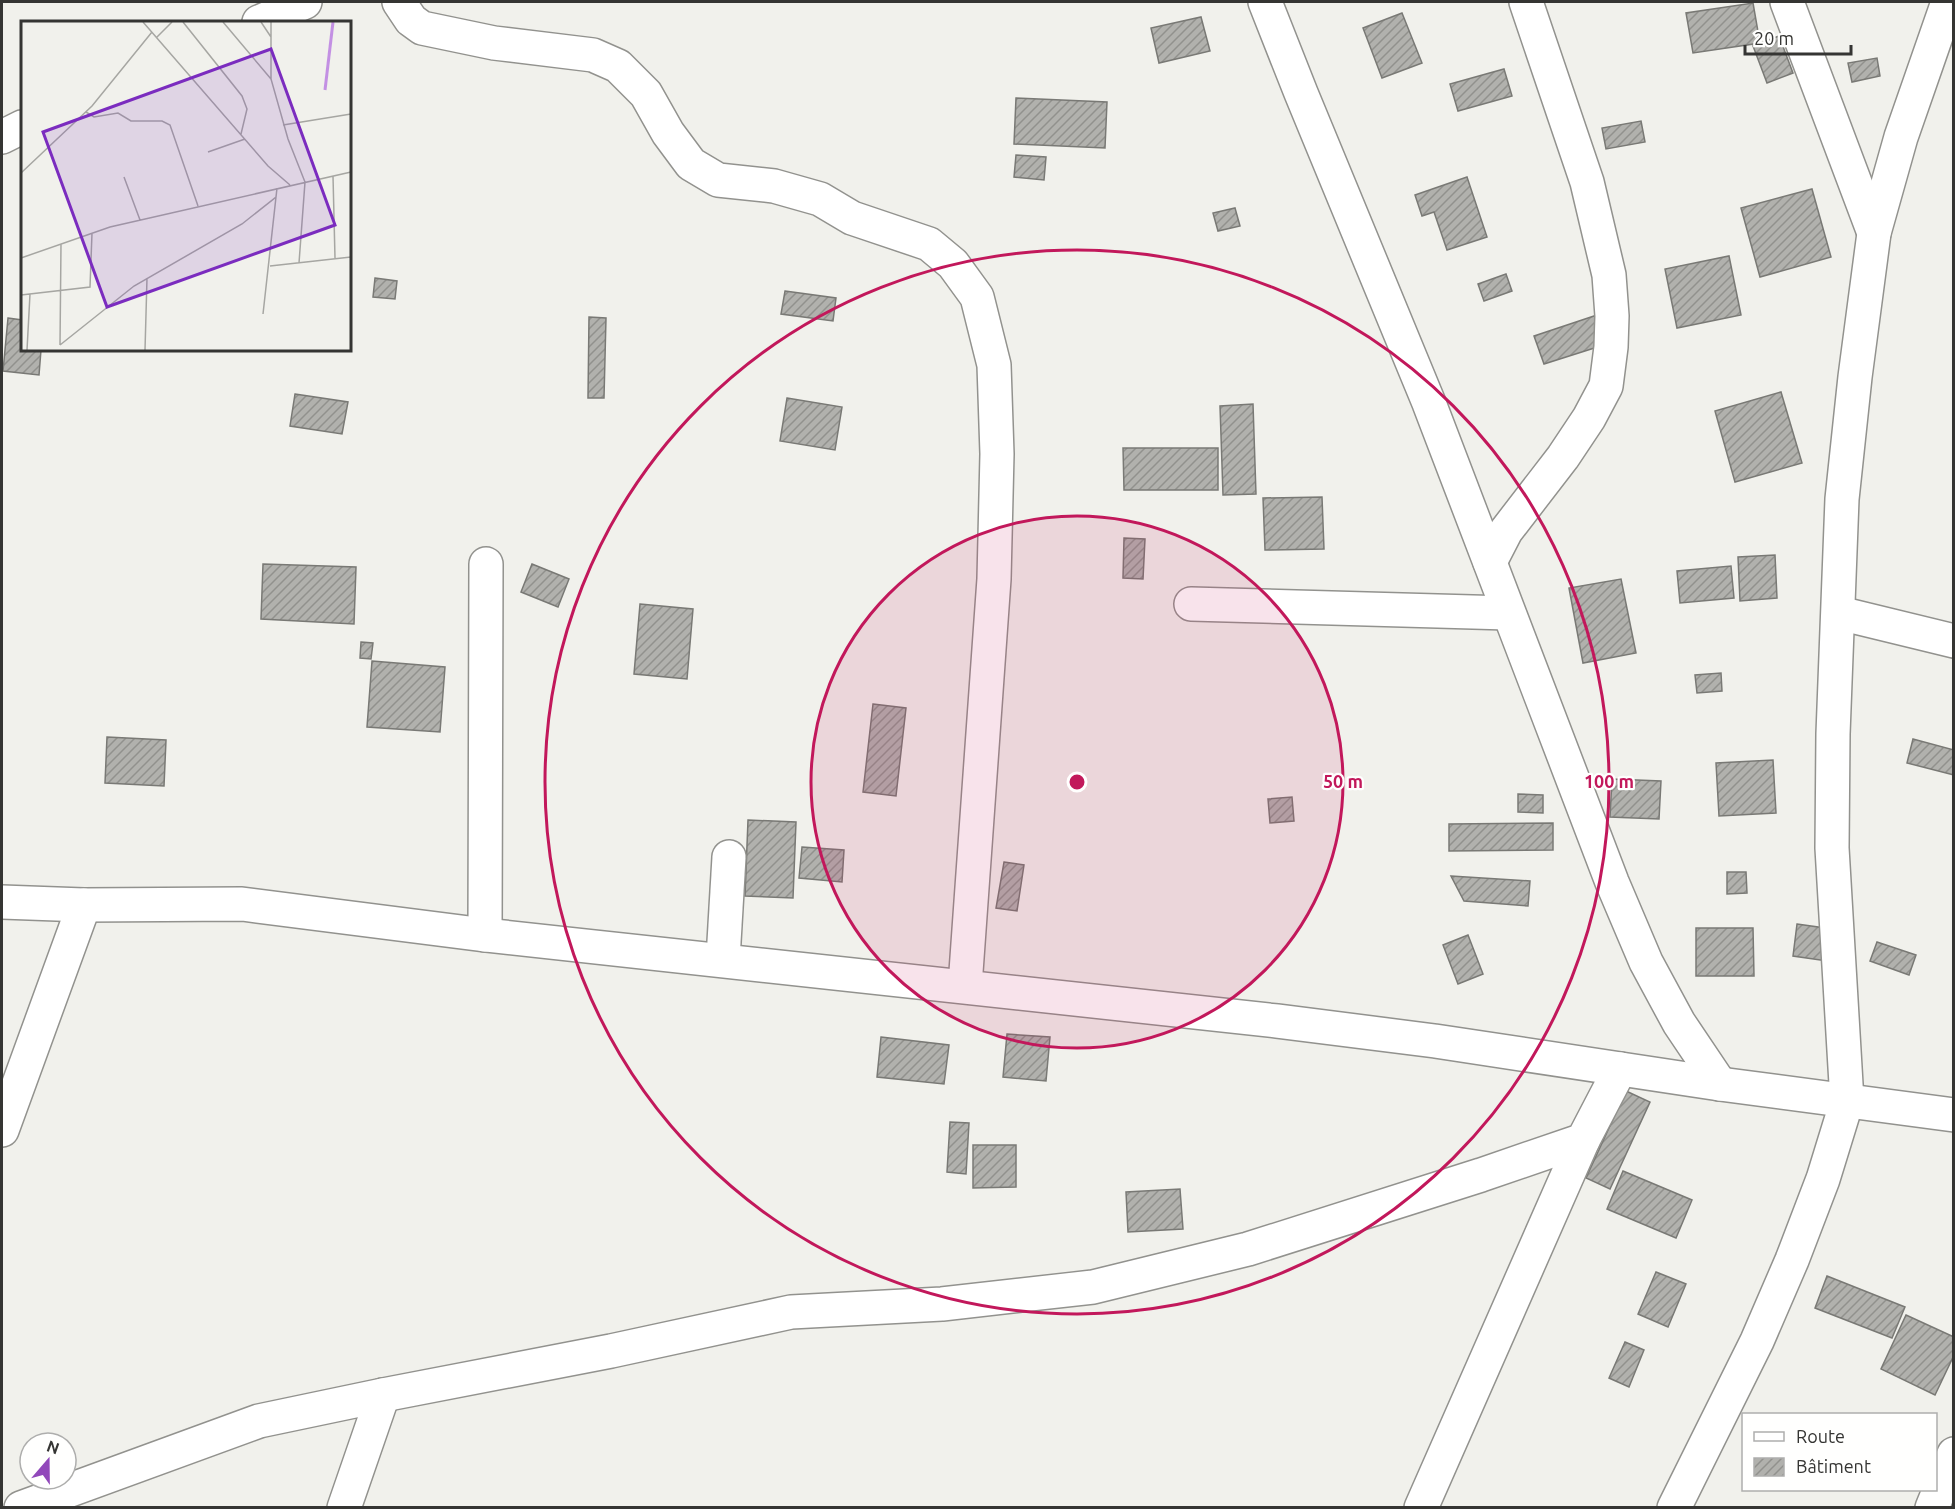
<svg xmlns="http://www.w3.org/2000/svg" width="1955" height="1509" font-family="Ubuntu,sans-serif">
  <style>
    .building { fill: url(#building-hatch); stroke: #797975; stroke-width: 1.5 }
    .lines { fill: none; stroke-linecap: round; stroke-linejoin: round }
    .minor-casing { stroke: #92928e; stroke-width: 36 }
    .minor { stroke: #fff; stroke-width: 33 }
    .ring { fill: none; stroke: #c2185b; stroke-width: 3 }
    .inset-river { fill: none; stroke: #c390e3; stroke-width: 3 }
    .inset-road { fill: none; stroke: #a6a6a2; stroke-width: 1.5 }
    .view { fill: #7b2cbf; fill-opacity: 0.15; stroke: #7b2cbf; stroke-width: 3 }
    .inset-edge { fill: none; stroke: #353533; stroke-width: 3 }
    .centre { fill: #c2185b; stroke: #fffffe; stroke-width: 3 }
    .ring-label { font-size: 18px; text-anchor: middle; font-weight: bold; fill: #c2185b; stroke: #fffffe; stroke-width: 4.5; stroke-linejoin: round; paint-order: stroke }
  </style>
  <defs>
    <pattern id="building-hatch" width="6" height="6" patternUnits="userSpaceOnUse" patternTransform="scale(1.5)"><rect width="6" height="6" fill="#b1b1ad"/><path d="M-1 1l2-2M0 6l6-6M5 7l2-2" fill="none" stroke="#91918d"/></pattern>
  </defs>
  <rect width="100%" height="100%" fill="#f1f1ec"/>
  <g class="building">
    <polygon points="1753,3 1760,43 1693,53 1686,13"/>
    <polygon points="1402,13 1422,63 1382,78 1363,28"/>
    <polygon points="1201,17 1210,51 1159,63 1151,28"/>
    <polygon points="1779,36 1793,73 1767,83 1753,46"/>
    <polygon points="1877,58 1880,76 1852,82 1848,63"/>
    <polygon points="1504,69 1512,96 1458,111 1450,84"/>
    <polygon points="1016,98 1107,102 1105,148 1014,144"/>
    <polygon points="1641,121 1645,142 1606,149 1602,128"/>
    <polygon points="1016,155 1046,157 1044,180 1014,177"/>
    <polygon points="1467,177 1487,237 1447,250 1434,212 1422,216 1415,195"/>
    <polygon points="1812,189 1831,257 1760,277 1741,208"/>
    <polygon points="1235,208 1240,226 1218,231 1213,213"/>
    <polygon points="1729,256 1741,315 1677,328 1665,269"/>
    <polygon points="1506,274 1512,291 1484,301 1478,284"/>
    <polygon points="375,278 397,281 395,299 373,297"/>
    <polygon points="785,291 836,298 833,321 781,314"/>
    <polygon points="1597,315 1607,344 1544,364 1534,336"/>
    <polygon points="589,317 606,318 604,398 588,398"/>
    <polygon points="8,318 22,320 22,350 41,350 39,375 3,371"/>
    <polygon points="1781,392 1802,463 1735,482 1715,411"/>
    <polygon points="295,394 348,402 342,434 290,426"/>
    <polygon points="787,398 842,407 835,450 780,441"/>
    <polygon points="1253,404 1256,494 1223,495 1220,406"/>
    <polygon points="1123,448 1218,448 1218,490 1124,490"/>
    <polygon points="1322,497 1324,549 1265,550 1263,498"/>
    <polygon points="1124,538 1145,539 1143,579 1123,578"/>
    <polygon points="1775,555 1777,598 1740,601 1738,557"/>
    <polygon points="263,564 356,567 354,624 261,619"/>
    <polygon points="532,564 569,579 558,607 521,592"/>
    <polygon points="1731,566 1734,598 1680,603 1677,571"/>
    <polygon points="1621,579 1636,653 1583,663 1569,588"/>
    <polygon points="640,604 693,609 687,679 634,674"/>
    <polygon points="361,642 373,643 371,659 360,658"/>
    <polygon points="372,661 445,667 440,732 367,727"/>
    <polygon points="1721,673 1722,691 1697,693 1695,675"/>
    <polygon points="873,704 906,708 896,796 863,792"/>
    <polygon points="107,737 166,740 164,786 105,783"/>
    <polygon points="1913,739 1954,750 1954,775 1907,763"/>
    <polygon points="1773,760 1776,813 1719,816 1716,763"/>
    <polygon points="1612,779 1661,781 1659,819 1610,817"/>
    <polygon points="1518,794 1543,795 1543,813 1518,812"/>
    <polygon points="1292,797 1294,821 1270,823 1268,799"/>
    <polygon points="748,820 796,822 793,898 745,896"/>
    <polygon points="1553,823 1553,850 1449,851 1449,824"/>
    <polygon points="802,847 844,850 842,882 799,878"/>
    <polygon points="1004,862 1024,865 1017,911 996,908"/>
    <polygon points="1727,872 1746,872 1747,893 1727,894"/>
    <polygon points="1451,876 1530,881 1528,906 1464,901"/>
    <polygon points="1797,924 1832,929 1827,961 1793,956"/>
    <polygon points="1696,928 1753,928 1754,976 1696,976"/>
    <polygon points="1468,935 1483,974 1458,984 1443,945"/>
    <polygon points="1877,942 1916,955 1909,975 1870,961"/>
    <polygon points="1007,1034 1050,1037 1046,1081 1003,1077"/>
    <polygon points="881,1037 949,1045 944,1084 877,1077"/>
    <polygon points="1626,1091 1650,1102 1610,1189 1586,1178"/>
    <polygon points="950,1122 969,1123 966,1174 947,1172"/>
    <polygon points="973,1145 1016,1145 1016,1187 973,1188"/>
    <polygon points="1623,1171 1692,1200 1676,1238 1607,1209"/>
    <polygon points="1180,1189 1183,1229 1128,1232 1126,1192"/>
    <polygon points="1656,1272 1686,1284 1668,1327 1638,1314"/>
    <polygon points="1827,1276 1905,1307 1892,1338 1815,1308"/>
    <polygon points="1906,1315 1954,1337 1954,1355 1935,1395 1881,1369"/>
    <polygon points="1625,1342 1644,1350 1629,1387 1609,1378"/>
  </g>
  <g class="lines">
    <g class="minor-casing">
      <g id="minor">
        <polyline points="399,2 411,20 422,28 494,43 593,55 618,66 646,94 668,133 691,164 718,180 774,186 820,199 852,218 929,244 953,264 977,297 994,365 997,454 994,579 965,986"/>
        <polyline points="1265,2 1301,93 1429,403 1612,882 1646,962 1679,1023 1720,1084"/>
        <polyline points="1787,2 1874,233"/>
        <polyline points="259,22 305,2"/>
        <polyline points="2,137 22,127"/>
        <polyline points="1490,562 1506,531 1563,457 1589,418 1606,386 1611,347 1612,316 1609,275 1587,182 1526,2"/>
        <polyline points="1191,604 1508,613"/>
        <polyline points="1839,613 1954,641"/>
        <polyline points="2,902 84,905 242,904 485,935 1277,1021 1435,1041 1720,1084 1954,1115"/>
        <polyline points="485,935 486,564"/>
        <polyline points="723,959 729,857"/>
        <polyline points="2,1130 84,905"/>
        <polyline points="21,1508 259,1421 383,1395 611,1351 791,1312 942,1304 1093,1287 1248,1249 1481,1175 1583,1140 1620,1069"/>
        <polyline points="344,1508 383,1395"/>
        <polyline points="1421,1508 1583,1140"/>
        <polyline points="1674,1508 1757,1341 1792,1260 1823,1179 1847,1101 1832,848 1833,734 1842,499 1855,377 1874,233 1901,137 1948,2"/>
        <polyline points="1932,1508 1954,1454"/>
      </g>
    </g>
    <use href="#minor" class="minor"/>
  </g>
  <circle cx="1077" cy="782" r="266" fill="#c2185b" fill-opacity=".12"/>
  <g class="ring">
    <circle cx="1077" cy="782" r="266"/>
    <circle cx="1077" cy="782" r="532"/>
  </g>
  <g transform="translate(21 21)">
    <rect width="330" height="330" fill="#f1f1ec"/>
    <path class="inset-river" d="M304,69L312,1"/>
    <path class="inset-road" d="M122,1L247,145L269,164M162,1L221,75L226,88L220,113M202,1L250,58M240,1L250,16M250,1V58L267,118L284,161L278,242M136,16L151,1M65,91L73,96L97,92L110,100H141L149,104L177,185M262,104L330,93M187,131L224,118M0,152L71,85L131,11M312,155L314,237M103,156L119,199M0,237L89,206L330,151M249,245L330,236M0,274L69,266L71,212M242,293L255,176M39,324L113,265L221,203L255,176L256,167M39,324L40,223M6,329L9,273M124,329L126,257"/>
    <path class="view" d="M250,28L314,204L86,286L22,111Z"/>
    <rect width="330" height="330" class="inset-edge"/>
  </g>
  <circle cx="1077" cy="782" r="9" class="centre"/>
  <g class="ring-label">
    <text x="1343" y="788">50 m</text>
    <text x="1609" y="788">100 m</text>
  </g>
  <rect width="1955" height="1509" fill="none" stroke="#353533" stroke-width="6"/>
  <rect x="1742" y="1413" width="195" height="78" fill="#fffffe" stroke="#aeaead" stroke-width="1.5"/>
  <rect x="1754" y="1432" width="30" height="9" fill="#ffffff" stroke="#aeaead" stroke-width="1.5"/>
  <text x="1796" y="1443" font-size="18" fill="#353533">Route</text>
  <rect x="1754" y="1458" width="30" height="18" fill="url(#building-hatch)" stroke="#aeaead" stroke-width="1.5"/>
  <text x="1796" y="1473" font-size="18" fill="#353533">Bâtiment</text>
  <g transform="translate(48 1461) rotate(20)"><circle r="28" fill="#fffffe" stroke="#aeaead" stroke-width="1.5"/>
  <path d="M0-4.5L10 22L0 15L-10 22Z" fill="#9148ba"/>
  <text y="-9" font-size="16" font-weight="bold" text-anchor="middle" fill="#353533">N</text>
  </g>
  <path d="M1745 45v9h106v-9" fill="none" stroke="#353533" stroke-width="3"/>
  <text x="1754" y="45" font-size="18" fill="#353533" stroke="#fffffe" stroke-width="4.5" paint-order="stroke">20 m</text>
</svg>
